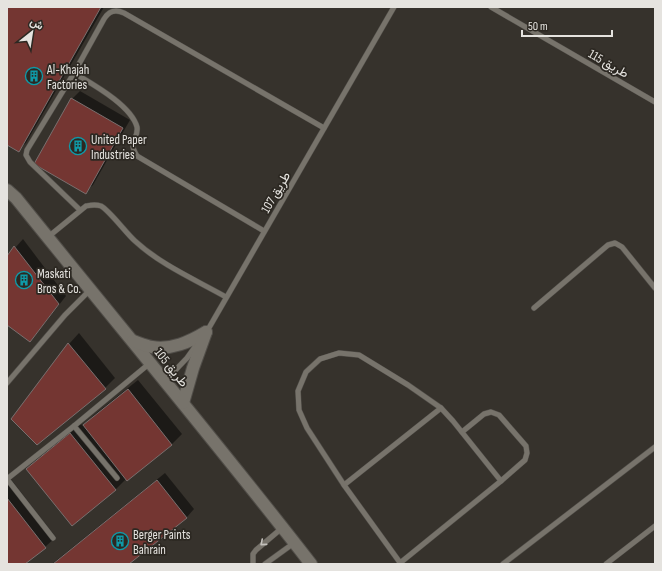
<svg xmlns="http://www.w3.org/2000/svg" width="662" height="571" font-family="'Sofia Sans Condensed',Vazirmatn,sans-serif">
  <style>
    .shadow { fill: #0007 }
    .building { fill: #743632; stroke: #796f6e }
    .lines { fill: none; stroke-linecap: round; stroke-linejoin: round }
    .lane-casing { stroke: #514e49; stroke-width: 6 }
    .secondary-casing { stroke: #514e49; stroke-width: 14 }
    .lane { stroke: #77736b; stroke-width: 5 }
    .secondary { stroke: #77736b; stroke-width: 12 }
    .oneway { stroke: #c4c1bc }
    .labels { text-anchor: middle; stroke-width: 3.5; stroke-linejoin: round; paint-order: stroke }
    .street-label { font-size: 13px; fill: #e5e3df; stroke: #2c2822 }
    .poi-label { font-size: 13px; fill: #e5e3df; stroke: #2c2822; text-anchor: start }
  </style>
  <rect width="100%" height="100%" fill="#36322c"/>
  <g class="shadow">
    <polygon points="7,7 104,7 26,143 18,150 7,144"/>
    <polygon points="80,91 130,120 93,185 85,192 72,99"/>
    <polygon points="23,239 66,296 37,333 30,341 7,323 7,257"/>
    <polygon points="79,333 115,378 105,388 12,419 69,344"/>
    <polygon points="138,380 182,434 172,444 127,479 127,478 116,489 73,524 27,469 38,459 81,424 83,426 94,415"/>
    <polygon points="165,473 194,509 187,517 128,564 52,564"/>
    <polygon points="7,474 56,537 45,547 24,564 7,564"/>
  </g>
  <g class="building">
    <polygon points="7,7 101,7 19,152 7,145"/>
    <polygon points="71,98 123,128 86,194 34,164"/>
    <polygon points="14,246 59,304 30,342 7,325 7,256"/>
    <polygon points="68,343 106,389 37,445 11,419"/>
    <polygon points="128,389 172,445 127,481 83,425"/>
    <polygon points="70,433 116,490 72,526 26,469"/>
    <polygon points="157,480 187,518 129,564 53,564"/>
    <polygon points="7,498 46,548 25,564 7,564"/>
  </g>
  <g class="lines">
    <g class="lane-casing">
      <g id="lane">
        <polyline points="491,7 655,102"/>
        <path d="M74,73C92,84 131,105 137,127C139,139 127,141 137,156L264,231"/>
        <path d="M80,210L30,162L26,155L27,150L74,73L104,19C109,11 115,9 124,13L324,128"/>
        <path d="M48,237L86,206C91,205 95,204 101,206C109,210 126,233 135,241C161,265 196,280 226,297"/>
        <polyline points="534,308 608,245 615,243 622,247 655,288"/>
        <polyline points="206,333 394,7"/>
        <polyline points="165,381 187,358 197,344"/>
        <polyline points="7,383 65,315 90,290"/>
        <polyline points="74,426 117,478"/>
        <polyline points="7,479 74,426 150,363"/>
        <polyline points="7,479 53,538"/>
        <polyline points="344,485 441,408"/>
        <polyline points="400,563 501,481 525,460 527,453 526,446 499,415 491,412 484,414 462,432"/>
        <polyline points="253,564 253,554 256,550 282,528"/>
        <polyline points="265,564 294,543"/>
        <polyline points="401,564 344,485 307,428 299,410 298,391 306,372 320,359 339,353 359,355 408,385 441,408 453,421 501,481"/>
        <polyline points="503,564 655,447"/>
        <polyline points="606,564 655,526"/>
      </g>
    </g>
    <g class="secondary-casing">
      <g id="secondary">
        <path d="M7,190L16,198C114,320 215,440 311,564"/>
        <path d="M133,341C139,343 146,346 152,347C172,350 189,342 206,332"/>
        <polyline points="183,403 193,368 206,332"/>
      </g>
    </g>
    <use href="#lane" class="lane"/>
    <use href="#secondary" class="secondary"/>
  </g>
  <defs><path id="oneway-chevron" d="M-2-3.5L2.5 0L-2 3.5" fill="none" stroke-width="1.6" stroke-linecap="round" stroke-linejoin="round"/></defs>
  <use class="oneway" href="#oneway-chevron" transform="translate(263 543) rotate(140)"/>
  <defs>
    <g id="building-ring" transform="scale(0.9)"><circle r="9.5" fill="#2c2822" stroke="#0f9aa8" stroke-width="1.5"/><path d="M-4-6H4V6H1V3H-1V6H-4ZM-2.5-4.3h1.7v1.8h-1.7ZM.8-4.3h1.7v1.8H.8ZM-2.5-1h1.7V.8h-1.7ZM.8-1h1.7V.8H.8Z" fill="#0f9aa8"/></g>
  </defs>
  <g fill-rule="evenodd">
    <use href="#building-ring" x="34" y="76"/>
    <use href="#building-ring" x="78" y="146"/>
    <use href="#building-ring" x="24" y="280"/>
    <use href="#building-ring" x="120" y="541"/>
  </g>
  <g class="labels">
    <g class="street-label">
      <text transform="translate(609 63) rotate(30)" y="5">طريق 115</text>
      <text transform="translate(275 192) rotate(-60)" y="5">طريق 107</text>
      <text transform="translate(172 367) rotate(51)" y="5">طريق 105</text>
    </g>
    <g class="poi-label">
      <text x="47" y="74">Al-Khajah<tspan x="47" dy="15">Factories</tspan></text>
      <text x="91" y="144">United Paper<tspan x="91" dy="15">Industries</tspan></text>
      <text x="37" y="278">Maskati<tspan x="37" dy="15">Bros &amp; Co.</tspan></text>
      <text x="133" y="539">Berger Paints<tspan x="133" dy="15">Bahrain</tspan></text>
    </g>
  </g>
  <rect width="662" height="571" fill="none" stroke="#e5e3df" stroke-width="16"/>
  <g transform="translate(32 32) rotate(30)" stroke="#2c2822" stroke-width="3" paint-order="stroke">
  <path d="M0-3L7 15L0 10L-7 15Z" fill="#e5e3df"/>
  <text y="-6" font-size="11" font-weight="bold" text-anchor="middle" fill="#e5e3df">ش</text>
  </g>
  <path d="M522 30v6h90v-6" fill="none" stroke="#e5e3df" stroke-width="2"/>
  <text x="528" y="30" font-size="12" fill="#e5e3df" stroke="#2c2822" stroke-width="3" paint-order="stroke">50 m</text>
</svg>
